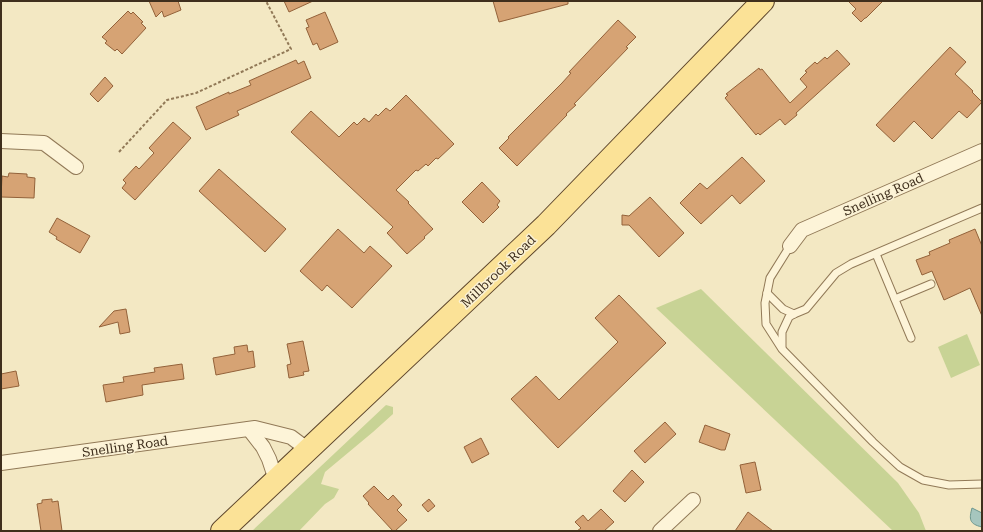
<svg xmlns="http://www.w3.org/2000/svg" width="983" height="532" font-family="'Roboto Serif',serif">
  <style>
    .green { fill: #c8d395 }
    .water { fill: #a6c6be; stroke: #6b968e }
    .building { fill: #d6a374; stroke: #93623a }
    .lines { fill: none; stroke-linecap: round; stroke-linejoin: round }
    .service-casing { stroke: #917957; stroke-width: 9 }
    .minor-casing { stroke: #917957; stroke-width: 16 }
    .primary-casing { stroke: #5e462c; stroke-width: 24 }
    .path { stroke: #917957; stroke-width: 2; stroke-dasharray: 3 2; stroke-linecap: butt }
    .service { stroke: #fdf4d8; stroke-width: 7 }
    .minor { stroke: #fdf4d8; stroke-width: 14 }
    .primary { stroke: #fbe297; stroke-width: 22 }
    .labels { text-anchor: middle; stroke-width: 3; stroke-linejoin: round; paint-order: stroke }
    .street-label { font-size: 13px; fill: #3f2f1d; stroke: #faf1d4 }
  </style>
  <rect width="100%" height="100%" fill="#f3e8c3"/>
  <g class="green">
    <polygon points="701,289 898,483 919,513 926,531 893,531 656,308"/>
    <polygon points="967,334 980,365 951,378 938,347"/>
    <polygon points="386,405 393,407 393,414 373,432 325,472 321,484 339,489 334,498 325,504 299,531 252,531"/>
  </g>
  <path class="water" d="M972,508L982,513V527C969,524 969,519 972,508Z"/>
  <g class="building">
    <polygon points="149,1 178,1 181,10 164,17 162,11 156,17"/>
    <polygon points="284,1 313,1 289,12"/>
    <polygon points="493,1 568,1 568,4 499,22"/>
    <polygon points="848,1 883,1 866,18 865,18 861,22 852,13 856,9"/>
    <polygon points="128,11 131,14 133,12 143,22 141,23 146,28 122,54 117,49 115,51 105,43 107,41 102,37"/>
    <polygon points="325,12 338,42 320,50 317,43 313,45 306,28 309,27 306,20"/>
    <polygon points="618,20 636,37 626,47 628,48 574,104 576,105 566,114 567,115 517,166 499,148 509,138 508,137 562,83 571,73 569,72"/>
    <polygon points="950,47 966,62 955,74 973,91 972,92 982,102 967,118 959,111 932,139 914,121 894,142 876,125"/>
    <polygon points="837,50 850,64 796,113 797,115 785,125 780,119 760,135 758,133 756,135 725,98 728,95 726,94 759,68 760,70 762,69 790,103 807,87 800,79 807,72 805,71 815,62 817,64 825,57 827,59"/>
    <polygon points="296,60 298,64 304,61 311,78 237,111 239,115 206,130 196,107 229,92 229,94 251,85 249,81"/>
    <polygon points="105,77 113,86 98,102 90,94"/>
    <polygon points="406,95 454,144 438,159 436,158 428,166 426,164 418,171 416,170 396,190 409,202 408,203 433,229 424,237 425,238 407,254 387,233 393,227 291,132 311,111 339,137 354,122 357,125 364,118 369,122 376,114 378,116 386,108 390,111"/>
    <polygon points="173,122 191,138 135,200 122,188 126,183 123,180 136,166 139,169 154,153 149,148"/>
    <polygon points="742,157 765,181 740,204 732,195 701,224 680,203 700,183 707,189"/>
    <polygon points="219,169 286,229 265,252 199,191"/>
    <polygon points="9,173 27,174 27,177 35,178 34,198 1,197 2,176 8,177"/>
    <polygon points="482,182 500,201 497,205 499,207 483,223 462,202"/>
    <polygon points="650,197 684,233 659,257 629,225 622,225 622,215 629,216"/>
    <polygon points="57,218 90,236 80,253 56,239 57,237 49,232"/>
    <polygon points="338,229 364,253 370,246 392,266 352,308 327,285 322,291 300,271"/>
    <polygon points="975,229 982,246 982,316 970,288 944,300 932,271 922,275 916,260 930,255 929,252 950,243 949,240"/>
    <polygon points="619,295 666,343 558,448 511,399 536,376 559,400 618,342 595,318"/>
    <polygon points="126,309 130,332 120,334 118,322 99,327 114,311"/>
    <polygon points="303,341 309,371 303,372 304,375 289,378 287,365 291,364 287,344"/>
    <polygon points="247,345 248,352 253,351 255,367 216,375 213,358 235,354 234,347"/>
    <polygon points="182,364 184,379 142,385 143,395 106,402 103,385 124,382 123,377 155,372 154,368"/>
    <polygon points="16,371 19,386 1,389 1,374"/>
    <polygon points="665,422 676,434 645,463 634,451"/>
    <polygon points="705,425 730,434 725,450 721,450 699,442"/>
    <polygon points="481,438 489,454 472,463 464,447"/>
    <polygon points="755,462 761,490 746,493 740,465"/>
    <polygon points="632,470 644,482 625,502 613,491"/>
    <polygon points="374,486 388,500 393,495 402,505 397,510 407,520 395,531 393,531 368,504 369,503 363,496"/>
    <polygon points="52,499 52,502 58,501 62,531 41,531 37,504 42,503 42,500"/>
    <polygon points="429,499 435,506 428,512 422,505"/>
    <polygon points="601,509 614,522 604,531 577,531 581,528 575,522 583,515 588,521"/>
    <polygon points="748,512 773,531 735,531"/>
  </g>
  <g class="lines">
    <g class="service-casing">
      <g id="service">
        <polyline points="790,246 770,278 765,303 766,324 782,349 873,442 900,467 923,480 949,485 982,484"/>
        <polyline points="876,254 911,338"/>
        <polyline points="767,293 783,309 794,314"/>
        <polyline points="895,299 931,284"/>
        <polyline points="782,348 782,332 789,317 794,314 806,309 836,273 851,264 982,208"/>
      </g>
    </g>
    <g class="minor-casing">
      <g id="minor">
        <polyline points="1,141 44,143 76,167"/>
        <polyline points="790,246 802,230 982,151"/>
        <polyline points="249,429 263,447 269,459 276,480"/>
        <polyline points="1,463 255,428 291,437 307,449"/>
        <polyline points="660,531 693,500"/>
      </g>
    </g>
    <g class="primary-casing">
      <polyline id="primary" points="222,531 546,225 763,1"/>
    </g>
    <polyline class="path" points="119,152 167,100 196,93 291,49 266,1"/>
    <use href="#service" class="service"/>
    <use href="#minor" class="minor"/>
    <use href="#primary" class="primary"/>
  </g>
  <g class="labels">
    <g class="street-label">
      <text transform="translate(883 194) rotate(-24)" y="5">Snelling Road</text>
      <text transform="translate(498 271) rotate(-44)" y="5">Millbrook Road</text>
      <text transform="translate(125 446) rotate(-8)" y="5">Snelling Road</text>
    </g>
  </g>
  <rect width="983" height="532" fill="none" stroke="#3f2f1d" stroke-width="4"/>
</svg>
